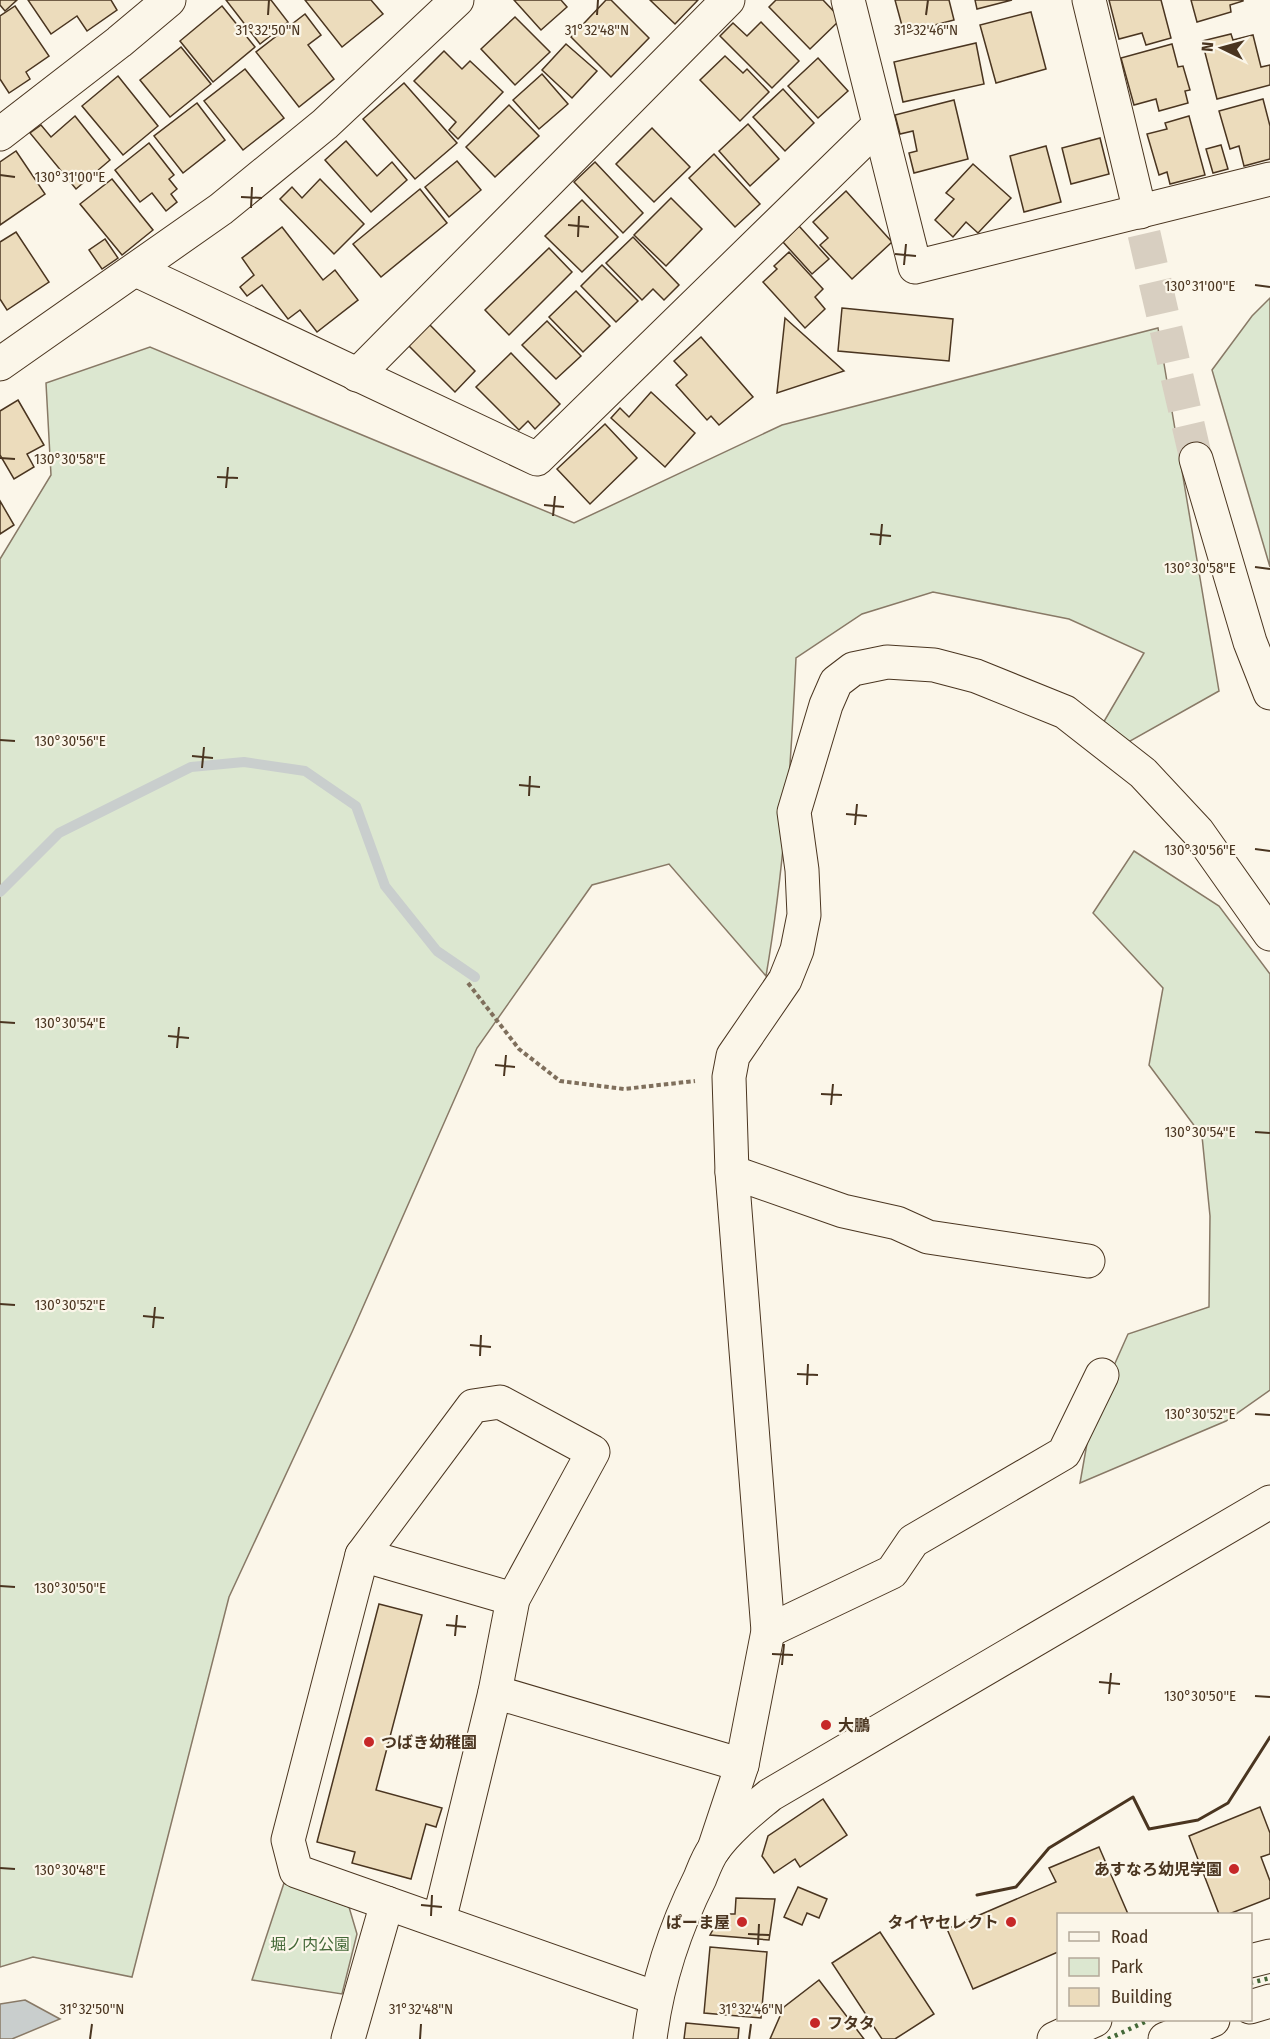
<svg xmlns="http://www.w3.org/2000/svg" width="1270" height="2039" font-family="'Fira Sans Condensed','Noto Sans JP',sans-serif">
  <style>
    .green { fill: #dce7d0; stroke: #887966; stroke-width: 1.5 }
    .water { fill: #c9cecd; stroke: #887966; stroke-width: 1.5 }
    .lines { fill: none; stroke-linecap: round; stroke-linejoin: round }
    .stream { stroke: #c9cecd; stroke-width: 10 }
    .building { fill: #ecdcbc; stroke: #4a3520; stroke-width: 1.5 }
    .minor-tunnel { stroke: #d8cfc1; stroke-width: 33; stroke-dasharray: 33 16; stroke-linecap: butt }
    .minor-casing { stroke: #4a3520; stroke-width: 35 }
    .path { stroke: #7f6f5c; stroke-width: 4; stroke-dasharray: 4.5 3; stroke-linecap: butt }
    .minor { stroke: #fbf6e9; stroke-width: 33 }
    .hedge { stroke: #436837; stroke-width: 4.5; stroke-dasharray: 3 4.5; stroke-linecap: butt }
    .wall { stroke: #4a3520; stroke-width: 3 }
    .ticks { fill: none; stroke: #4a3520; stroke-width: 2 }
    .poi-dot { fill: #c62828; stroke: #fbf6e9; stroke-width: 2 }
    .labels { text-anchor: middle; stroke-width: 4.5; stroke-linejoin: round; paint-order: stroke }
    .poi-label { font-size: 16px; font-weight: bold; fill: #4a3520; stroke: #fbf6e9; text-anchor: start }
    .park-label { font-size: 16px; fill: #436837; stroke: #fbf6e9 }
    .ticks-label { font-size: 15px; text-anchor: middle; fill: #4a3520; stroke: #fbf6e9; stroke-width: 4.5; stroke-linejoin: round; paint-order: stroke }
  </style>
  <rect width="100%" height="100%" fill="#fbf6e9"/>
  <g class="green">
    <polygon points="1270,298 1270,567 1212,370 1252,316"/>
    <path d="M1158,328L1219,691L1125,744L1099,730L1144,653L1069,619L933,592L862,614L796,658C791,765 784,871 766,976L669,864L592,885L477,1048L352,1332L229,1597L132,1977L33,1957L0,1967V559L51,475L46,383L150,347L574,523L782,425Z"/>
    <polygon points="1134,851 1219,906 1270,974 1270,1390 1226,1421 1080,1483 1092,1415 1128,1334 1209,1307 1210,1216 1202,1136 1149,1065 1163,988 1093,913"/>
    <polygon points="284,1883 349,1907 357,1934 342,1994 252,1980"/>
  </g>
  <polygon class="water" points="25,2000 60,2019 12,2039 0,2039 0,2004"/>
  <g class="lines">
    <polyline class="stream" points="0,892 59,833 191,767 244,762 305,771 356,806 385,886 437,951 475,977"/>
  </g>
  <g class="building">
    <polygon points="0,0 17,0 5,11 0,5"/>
    <polygon points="28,0 111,0 117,10 87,31 77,16 51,34"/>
    <polygon points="226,0 271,0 288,22 260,44"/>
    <polygon points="305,0 371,0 383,14 342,47"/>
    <polygon points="514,0 561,0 567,7 541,30"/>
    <polygon points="606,0 611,0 649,38 611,77 571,37"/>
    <polygon points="650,0 698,0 675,24"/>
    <polygon points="776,0 823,0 841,19 810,49 769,7"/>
    <polygon points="895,0 949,0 954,20 904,33"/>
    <polygon points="975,0 1012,0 977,9"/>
    <polygon points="1109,0 1161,0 1171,38 1146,45 1142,33 1119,39"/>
    <polygon points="1191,0 1243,0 1243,1 1230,5 1231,12 1197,22"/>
    <polygon points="15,6 49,56 26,72 30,79 9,93 0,79 0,16"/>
    <polygon points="222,6 255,47 213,82 180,41"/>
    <polygon points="1031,12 1046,69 996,83 980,25"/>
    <polygon points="305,14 321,35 308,45 334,79 299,107 256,52"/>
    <polygon points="515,17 550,52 515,85 481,49"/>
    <polygon points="761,22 799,61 772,88 720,36 733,23 747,36"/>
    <polygon points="1231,34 1233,40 1253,35 1261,67 1270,65 1270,85 1217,99 1202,41"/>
    <polygon points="976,43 984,84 903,102 894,62"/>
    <polygon points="566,44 597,71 572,98 542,70"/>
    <polygon points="1172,44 1178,67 1183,66 1190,90 1185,91 1188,103 1159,111 1156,99 1134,105 1121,58"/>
    <polygon points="181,47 211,84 170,117 140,80"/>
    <polygon points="444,51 462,69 470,61 503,92 458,139 449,130 456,122 414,81"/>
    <polygon points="725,56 743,73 747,69 769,92 740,121 700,80"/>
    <polygon points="818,58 848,91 818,118 788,86"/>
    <polygon points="245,69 284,118 243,150 204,101"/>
    <polygon points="542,74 568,104 539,129 513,100"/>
    <polygon points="118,76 158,126 123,155 82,106"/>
    <polygon points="404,83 457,143 415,179 363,119"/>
    <polygon points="783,89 814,123 785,151 753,117"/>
    <polygon points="1263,99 1270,126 1270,159 1244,166 1239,146 1230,149 1219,111"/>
    <polygon points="954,100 968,159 914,173 909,153 917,151 913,131 900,134 895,115"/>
    <polygon points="197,103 225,140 183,173 154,136"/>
    <polygon points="509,105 539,136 495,177 466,147"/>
    <polygon points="75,116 110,160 76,189 30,133 41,125 51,137"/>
    <polygon points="1189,116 1205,175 1170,184 1167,172 1159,175 1147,134 1167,129 1165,123"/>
    <polygon points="748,124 779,159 750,186 719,151"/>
    <polygon points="652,128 690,167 654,202 616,164"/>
    <polygon points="1100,138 1109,174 1071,184 1062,148"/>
    <polygon points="346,141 377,176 392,162 407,180 371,212 325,160"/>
    <polygon points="149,143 174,175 169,179 177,189 171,194 177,202 166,211 152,193 140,202 115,170"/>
    <polygon points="1221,145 1228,169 1213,173 1206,149"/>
    <polygon points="1046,146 1061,202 1024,212 1010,156"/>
    <polygon points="16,151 45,194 0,225 0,162"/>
    <polygon points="714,154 760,204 735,227 689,178"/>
    <polygon points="457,161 481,190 449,217 425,187"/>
    <polygon points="595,162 643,213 623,233 574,182"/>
    <polygon points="973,164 1011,198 978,233 966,222 953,237 935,220 954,199 946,193"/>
    <polygon points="112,179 153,230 122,255 80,204"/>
    <polygon points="320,179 364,224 334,254 280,199 292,187 302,198"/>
    <polygon points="420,189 447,223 381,277 353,244"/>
    <polygon points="846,191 892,242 852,279 820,245 828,238 813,222"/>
    <polygon points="671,198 702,229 666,266 634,235"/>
    <polygon points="582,200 618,237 582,272 545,236"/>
    <polygon points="799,226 829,259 812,274 783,242"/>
    <polygon points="282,227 323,280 335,270 358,300 317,332 300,310 288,319 262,285 247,296 240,287 254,275 242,258"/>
    <polygon points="16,232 49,282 7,310 0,299 0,242"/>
    <polygon points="633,237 679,285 664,300 653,289 642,300 606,263"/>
    <polygon points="105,239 118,258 102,269 89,250"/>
    <polygon points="549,248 572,272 509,335 485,310"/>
    <polygon points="789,252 823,289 815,297 825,309 805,328 763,282 777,269 774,266"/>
    <polygon points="602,265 638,301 616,322 581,286"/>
    <polygon points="576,291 610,326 583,352 549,317"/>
    <polygon points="842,308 953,319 949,361 838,351"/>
    <polygon points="785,318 844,371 777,393"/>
    <polygon points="547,321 581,356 556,379 522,345"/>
    <polygon points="429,324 475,371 455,392 408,345"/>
    <polygon points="701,337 753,397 719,425 711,416 707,420 676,385 687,375 674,361"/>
    <polygon points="511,353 560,404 535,429 528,421 519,430 476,387"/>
    <polygon points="651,392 695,433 665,467 611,418 620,408 629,417"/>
    <polygon points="18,400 44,445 27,454 34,467 14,479 0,455 0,411"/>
    <polygon points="605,424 637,458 590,504 557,469"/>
    <polygon points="0,501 14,525 0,534"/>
    <polygon points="379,1604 422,1615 376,1790 442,1808 436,1827 426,1824 411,1879 352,1863 355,1852 317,1842"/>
    <polygon points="823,1799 847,1835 800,1867 795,1859 774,1873 762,1856 768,1836"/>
    <polygon points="1260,1807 1270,1833 1270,1854 1261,1857 1270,1881 1270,1898 1229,1914 1219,1914 1189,1836"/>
    <polygon points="1099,1847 1128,1914 1058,1914 1058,1952 973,1989 947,1929 1056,1882 1049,1868"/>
    <polygon points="798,1887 827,1899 819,1918 807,1913 802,1925 784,1917"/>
    <polygon points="736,1898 775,1899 769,1940 710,1935 722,1914 735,1914"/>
    <polygon points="880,1932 934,2014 895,2039 882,2039 832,1963"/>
    <polygon points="710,1947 767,1952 761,2018 704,2013"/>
    <polygon points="819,1980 864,2039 770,2039 784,2007"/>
    <polygon points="686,2023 739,2028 738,2039 684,2039"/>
  </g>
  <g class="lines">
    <polyline class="minor-tunnel" points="1133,186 1196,459"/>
    <g class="minor-casing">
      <g id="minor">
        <polyline points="848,0 915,267 1270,179"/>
        <polyline points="1089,0 1140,212"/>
        <polyline points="0,134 119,42 169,0"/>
        <polyline points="136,270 537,459 879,125"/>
        <polyline points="0,364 221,209 325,124 457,0"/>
        <polyline points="357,375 728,0"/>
        <polyline points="1196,459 1250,642 1270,693"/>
        <polyline points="732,1172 843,1211 897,1223 928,1237 1088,1261"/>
        <polyline points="362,1555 513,1599"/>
        <polyline points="768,1631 892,1572 913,1541 1064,1453 1102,1375"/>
        <polyline points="495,1692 742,1765"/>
        <polyline points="714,1849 742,1765 768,1631 732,1172 729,1077 733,1056 785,980 797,950 804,915 802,870 794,812 826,705 836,682 853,669 887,662 934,665 976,676 1065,712 1143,773 1198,832 1270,934"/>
        <polyline points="439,1921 495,1692 513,1599 593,1452 500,1402 473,1406 362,1555 288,1840 296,1871 656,1998"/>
        <polyline points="1250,1961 1270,1956"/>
        <polyline points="1250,2007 1270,2001"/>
        <polyline points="348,2039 387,1903"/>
        <path d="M650,2039C657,1983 675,1928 700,1878C704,1868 708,1857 714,1849C729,1828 751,1811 770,1795L1270,1502"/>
        <polyline points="1054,2039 1095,2020"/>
        <polyline points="1165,2039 1213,2020"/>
      </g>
    </g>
    <polyline class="path" points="468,983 519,1049 560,1081 624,1089 695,1081"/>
    <use href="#minor" class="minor"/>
    <g class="hedge">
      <polyline points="1250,1983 1270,1978"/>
      <polyline points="1108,2039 1149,2020"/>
    </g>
    <polyline class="wall" points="977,1895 1016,1887 1049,1848 1133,1797 1149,1829 1198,1820 1228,1803 1270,1737"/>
  </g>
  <path class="ticks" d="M268,15L269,0M597,15L598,0M926,15L928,0M0,175L15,177M241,197L262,198M251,208L252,187M568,225L589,227M578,237L579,216M895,254L916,256M904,265L906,244M1255,285L1270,287M0,458L15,459M217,477L238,478M226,488L228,467M544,505L564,507M553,516L555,496M870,534L891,536M880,545L882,524M1255,567L1270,569M0,740L15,741M192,756L213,758M202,768L204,747M519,785L540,787M529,796L530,776M846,814L867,816M855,825L857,804M1255,849L1270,851M0,1022L15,1023M168,1036L189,1038M177,1048L179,1027M495,1065L515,1067M504,1076L506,1055M821,1094L842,1095M831,1105L833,1084M1255,1132L1270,1133M0,1304L15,1305M143,1316L164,1318M153,1328L155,1307M470,1345L491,1347M480,1356L481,1335M797,1374L818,1375M807,1385L808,1364M1255,1414L1270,1415M0,1586L15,1587M446,1625L466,1627M455,1636L457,1615M772,1654L793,1655M782,1665L784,1644M1099,1682L1120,1684M1109,1694L1111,1673M1255,1696L1270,1697M0,1868L15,1869M421,1905L442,1907M431,1916L432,1895M748,1934L769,1935M758,1945L759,1924M90,2039L92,2024M420,2039L421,2024M749,2039L751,2024"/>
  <g class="poi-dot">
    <circle cx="826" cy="1725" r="6"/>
    <circle cx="369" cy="1742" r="6"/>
    <circle cx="1234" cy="1869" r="6"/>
    <circle cx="742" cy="1922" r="6"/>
    <circle cx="1011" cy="1922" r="6"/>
    <circle cx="815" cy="2023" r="6"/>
  </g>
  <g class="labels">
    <g class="poi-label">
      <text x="838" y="1731">大鵬</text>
      <text x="381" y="1748">つばき幼稚園</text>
      <text x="1222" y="1875" text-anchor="end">あすなろ幼児学園</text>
      <text x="730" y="1928" text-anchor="end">ぱーま屋</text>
      <text x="999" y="1928" text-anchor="end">タイヤセレクト</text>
      <text x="827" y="2029">フタタ</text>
    </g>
    <g class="park-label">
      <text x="310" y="1950">堀ノ内公園</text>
    </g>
  </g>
  <g class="ticks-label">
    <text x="268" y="35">31°32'50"N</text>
    <text x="597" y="35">31°32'48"N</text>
    <text x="926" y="35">31°32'46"N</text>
    <text x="70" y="182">130°31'00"E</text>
    <text x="1200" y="291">130°31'00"E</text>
    <text x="70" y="464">130°30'58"E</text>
    <text x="1200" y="573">130°30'58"E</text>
    <text x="70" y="746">130°30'56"E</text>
    <text x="1200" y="855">130°30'56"E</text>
    <text x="70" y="1028">130°30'54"E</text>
    <text x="1200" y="1137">130°30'54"E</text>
    <text x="70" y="1310">130°30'52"E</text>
    <text x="1200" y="1419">130°30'52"E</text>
    <text x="70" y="1593">130°30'50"E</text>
    <text x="1200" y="1701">130°30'50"E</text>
    <text x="70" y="1875">130°30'48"E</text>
    <text x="92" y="2014">31°32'50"N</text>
    <text x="421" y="2014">31°32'48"N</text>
    <text x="751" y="2014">31°32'46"N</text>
  </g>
  <rect x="1057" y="1913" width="195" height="108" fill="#fbf6e9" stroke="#b4a999" stroke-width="1.5"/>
  <rect x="1069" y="1932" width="30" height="9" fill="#fbf6e9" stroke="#b4a999" stroke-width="1.5"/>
  <text x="1111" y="1943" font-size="18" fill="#4a3520">Road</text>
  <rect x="1069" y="1958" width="30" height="18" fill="#dce7d0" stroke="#b4a999" stroke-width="1.5"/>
  <text x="1111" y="1973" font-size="18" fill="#4a3520">Park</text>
  <rect x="1069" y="1988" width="30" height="18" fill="#ecdcbc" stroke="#b4a999" stroke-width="1.5"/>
  <text x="1111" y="2003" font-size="18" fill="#4a3520">Building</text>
  <g transform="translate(1222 48) rotate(275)" stroke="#fbf6e9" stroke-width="4.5" paint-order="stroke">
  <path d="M0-4.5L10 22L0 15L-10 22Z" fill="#4a3520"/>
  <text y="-9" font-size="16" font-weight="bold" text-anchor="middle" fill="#4a3520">N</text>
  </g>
</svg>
